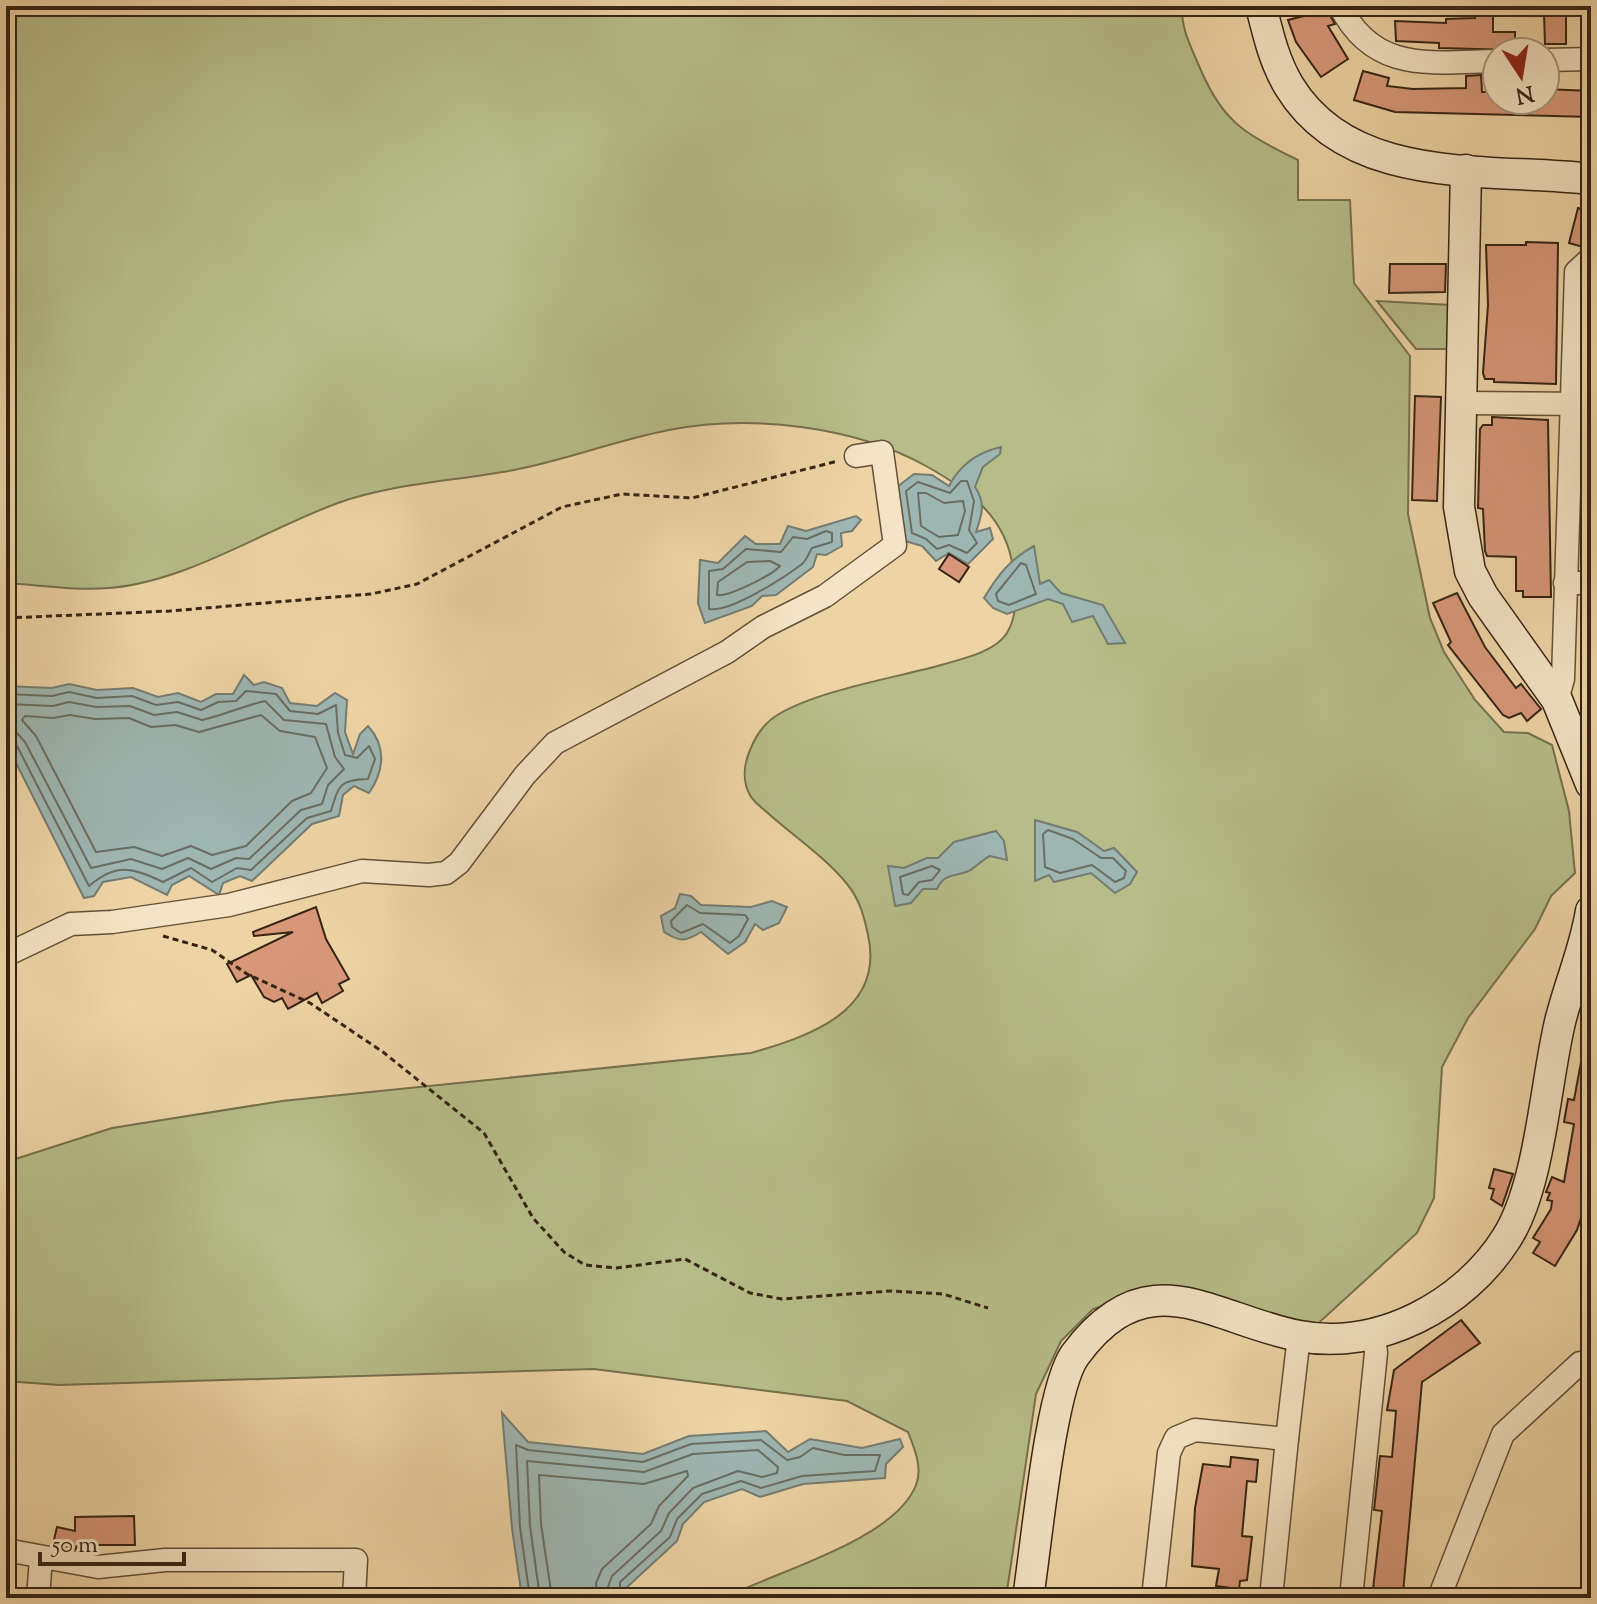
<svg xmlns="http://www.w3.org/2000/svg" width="1597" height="1604" font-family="'Sorts Mill Goudy',serif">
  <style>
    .green { fill: #b6bd88; stroke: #76704e; stroke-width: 2 }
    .water { fill: #9eb6b2; stroke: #747c72; stroke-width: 2 }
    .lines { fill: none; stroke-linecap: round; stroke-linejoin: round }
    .shore { stroke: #6a6d62; stroke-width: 2 }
    .building { fill: #d79778; stroke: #352413; stroke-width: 2 }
    .street-casing { stroke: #635038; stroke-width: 25 }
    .secondary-casing { stroke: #352413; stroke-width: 33 }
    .path { stroke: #352413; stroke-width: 3; stroke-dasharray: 6 4; stroke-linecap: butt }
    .street { stroke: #f4e3c4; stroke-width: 22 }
    .secondary { stroke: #f4e3c4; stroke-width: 30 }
  </style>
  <rect width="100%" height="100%" fill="#eed4a5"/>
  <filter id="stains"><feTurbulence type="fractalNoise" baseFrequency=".0025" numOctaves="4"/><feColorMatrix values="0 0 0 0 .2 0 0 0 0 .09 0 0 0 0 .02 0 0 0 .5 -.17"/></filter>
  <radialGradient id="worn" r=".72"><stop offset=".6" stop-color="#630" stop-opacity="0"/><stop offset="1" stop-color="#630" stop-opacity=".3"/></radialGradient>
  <g class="green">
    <path d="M6,6H1182C1181,26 1188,40 1196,59C1222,121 1239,131 1298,160V200H1350L1354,283L1410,356L1408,514L1430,618L1444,652L1475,700L1504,732L1528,733L1552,745L1569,811L1575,873L1551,896L1535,929L1468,1018L1442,1067L1434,1198L1417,1233L1312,1329L1140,1293L1093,1309L1061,1341L1036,1394L1006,1598H724C774,1572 894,1541 916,1485C923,1468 914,1447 908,1432L847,1401L594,1369L59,1385L6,1381V1162L112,1128L282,1101L751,1053C810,1036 885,1011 868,935C864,916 860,900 847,884C826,858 795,837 770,815C764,809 753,802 750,795C742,781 744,764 750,750C756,735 765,722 779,714C820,690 894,678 941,665C962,659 995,652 1007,633C1019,613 1015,590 1013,569C1007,517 969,490 926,466C854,426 750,414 669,430C617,440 566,460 514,470C456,481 394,483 338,503C266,529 187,582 109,588C76,591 39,585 6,583Z"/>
    <polygon points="1377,301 1450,305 1448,349 1416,349"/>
  </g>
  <g class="water">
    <path d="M1001,447L1000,454L983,467L975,487C986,503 982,515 976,532L990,528L993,539L968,564L949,553L936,561L922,546L905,541L897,487L914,474L932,475L949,486C960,465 978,452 1001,447Z"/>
    <polygon points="856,516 861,520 852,531 841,533 842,546 826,555 817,554 813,567 776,595 762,596 752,606 705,623 698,603 700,560 718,563 745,536 756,544 780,544 788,526 806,531"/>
    <path d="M1034,546L1040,584L1049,580L1061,593L1103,605L1125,643L1108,644L1093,616L1072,622L1063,604L1048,599L1007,614L993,608L984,598C998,575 1010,559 1034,546Z"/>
    <path d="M244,675L254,685L264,682L282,688L290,703L317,706L335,693L347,700L345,732L353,754L360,734L368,726C387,747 384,771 369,793L354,786L343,795L339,816L312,824L252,881L240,876L223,883L219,895L189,876L172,885L167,895L131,877L103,882L94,896L84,898L6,743V686L52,688L69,684L97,690L133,688L158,697L178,693L201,702L216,694H233Z"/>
    <polygon points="1035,820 1077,832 1104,851 1114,848 1137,872 1130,884 1115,893 1091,873 1054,882 1049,875 1035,881"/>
    <path d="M996,831L1004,841L1007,860L990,856C982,860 976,867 969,871C956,877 945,872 937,889H923L911,903L895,906L888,866L904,868L927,858H938L954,842Z"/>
    <path d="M680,894L691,896L701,905L751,907L772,901L787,907L779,923L763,930L755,924L745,942L728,954L701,932C685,942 680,942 664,932L661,916L675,908Z"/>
    <polygon points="502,1413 528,1442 643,1454 689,1436 766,1431 788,1452 810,1439 862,1448 900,1439 903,1447 886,1464 885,1478 803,1484 760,1497 742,1489 704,1502 683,1524 677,1541 626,1588 628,1598 522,1598 512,1528"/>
  </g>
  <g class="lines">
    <g class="shore">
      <polygon points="961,481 967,481 974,501 969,530 977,543 967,553 949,545 937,549 926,539 912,533 906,491 918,482 950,493"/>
      <polygon points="918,493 926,493 944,503 963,501 965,511 958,535 939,537 921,526"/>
      <path d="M826,531L832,533V542L812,548C808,554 807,560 802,564C785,577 730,613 709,609V571L723,569L746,549L781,552L793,537L807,539Z"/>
      <path d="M770,561L780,566C772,575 729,597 717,595L718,582L747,562Z"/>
      <polygon points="1021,563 1026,565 1036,594 1009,605 998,601 996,594"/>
      <path d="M6,694L52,696L69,692L97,698L132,696L156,705L178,702L201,710L218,702L236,701L246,691L276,694L290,711L318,714L336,705L338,733L345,755L357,758L369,746L375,759L368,779C340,780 339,784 331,811L307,818L251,870L237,868L212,882L191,868L163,882C131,867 116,863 89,886L17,746L6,742"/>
      <path d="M6,704L53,706L69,702L96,707L130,706L154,715L177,712L202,720C224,715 243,706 265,701L284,720L326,724L335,757L344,769L328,785L322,804L301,810L249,859L236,858L211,869L188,858L162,869L131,859L91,868L25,742L17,733L6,732"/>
      <polygon points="70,715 95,719 129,718 151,727 175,725 199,732 261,715 280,731 315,737 327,768 311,793 292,801 246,846 212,855 191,846 162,856 134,847 96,852 36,736 22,720 25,716 53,718"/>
      <polygon points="1048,830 1073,839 1101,858 1113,858 1126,871 1124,878 1115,882 1092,865 1060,873 1045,867 1043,834"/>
      <polygon points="932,866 940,870 932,880 919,882 908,895 903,894 900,877"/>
      <polygon points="687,905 700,913 745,915 748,919 739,936 730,943 703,924 681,933 672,927 671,921"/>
      <polyline points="530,1598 520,1527 516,1445 528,1450 643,1462 691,1444 761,1440 787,1460 800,1457 813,1448 844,1455 880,1455 875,1471 802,1476 761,1488 741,1481 702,1494 677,1519 670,1537 620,1582 620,1598"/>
      <polyline points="540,1598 530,1526 527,1461 644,1472 693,1454 758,1450 778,1467 777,1473 762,1477 738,1471 693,1488 669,1513 661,1531 612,1576 608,1587 609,1598"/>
      <polyline points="552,1598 541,1524 539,1475 644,1484 687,1471 688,1476 659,1506 651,1524 602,1569 596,1583 597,1598"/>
    </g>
  </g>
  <g class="building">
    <polygon points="1475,9 1493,9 1493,32 1515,32 1515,50 1439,48 1439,43 1396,41 1395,21 1446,23 1446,19 1475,18"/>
    <polygon points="1327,10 1335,24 1328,26 1348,59 1321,77 1296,42 1288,20"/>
    <polygon points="1544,13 1566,13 1566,44 1545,44"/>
    <polygon points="1363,71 1389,78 1387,86 1413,89 1466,88 1466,76 1481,75 1482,92 1497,92 1497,100 1545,100 1545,89 1591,91 1591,117 1395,112 1354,100"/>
    <polygon points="1578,208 1591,212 1591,244 1583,247 1569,243"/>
    <polygon points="1526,242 1558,243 1556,384 1494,382 1494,379 1485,379 1483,373 1488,305 1486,245 1526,245"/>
    <polygon points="1390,264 1446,264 1445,292 1389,293"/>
    <polygon points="1415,396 1441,397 1437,501 1412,500"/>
    <polygon points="1492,417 1548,420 1551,597 1523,597 1523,591 1516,591 1516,557 1487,556 1485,551 1483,509 1478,508 1480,429 1483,425 1492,425"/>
    <polygon points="949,554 969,567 959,582 939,569"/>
    <polygon points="1457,593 1485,647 1516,688 1521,684 1541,709 1527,721 1521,713 1509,718 1503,715 1448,645 1451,642 1433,603"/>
    <polygon points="316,907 326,939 349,979 339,984 343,991 322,1003 317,993 288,1009 282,998 274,1002 264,997 251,975 237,982 227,964 293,932 254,936 253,932"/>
    <polygon points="1583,1051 1591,1052 1591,1187 1577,1230 1555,1266 1533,1253 1540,1242 1533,1238 1551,1209 1552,1201 1547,1200 1550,1193 1546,1192 1552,1177 1564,1182 1574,1124 1564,1122 1568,1099 1574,1100"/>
    <polygon points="1494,1169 1513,1174 1502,1206 1491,1199 1494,1189 1489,1188"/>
    <polygon points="1461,1320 1480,1343 1422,1382 1403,1593 1400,1598 1372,1598 1382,1511 1374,1510 1380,1456 1392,1457 1396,1411 1387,1410 1394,1370"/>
    <polygon points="1231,1457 1258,1460 1256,1482 1247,1481 1242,1536 1252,1537 1247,1580 1240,1581 1239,1589 1216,1586 1219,1569 1192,1566 1195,1508 1203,1464 1230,1467"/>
    <polygon points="134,1516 135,1545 77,1545 76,1549 53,1544 57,1527 75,1531 75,1517"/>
  </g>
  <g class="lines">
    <g class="street-casing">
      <g id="street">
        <path d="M1340,6C1374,74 1432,62 1497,61"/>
        <polyline points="1545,60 1591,59"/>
        <polyline points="1462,403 1591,404"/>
        <polyline points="1565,583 1591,583"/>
        <polyline points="1557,700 1563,679 1576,272 1591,258"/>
        <polyline points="6,955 71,924 112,922 229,905 362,871 429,875 446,873 459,863 525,775 555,743 727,652 763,627 825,596 895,545 882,452 856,456"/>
        <polyline points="6,1550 98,1567 165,1560 356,1560 354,1598"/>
        <polyline points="38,1598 41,1558"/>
        <polyline points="1153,1598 1169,1453 1176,1438 1195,1430 1287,1439 1299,1336"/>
        <polyline points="1271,1598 1287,1439"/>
        <polyline points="1351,1598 1376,1353 1374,1333"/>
        <polyline points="1439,1598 1503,1434 1580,1363"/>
      </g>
    </g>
    <g class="secondary-casing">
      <g id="secondary">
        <path d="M1261,6C1268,34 1274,61 1289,86C1351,188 1490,167 1591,179"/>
        <polyline points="1466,170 1459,507 1470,571 1483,596 1557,700 1591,784"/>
        <path d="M1028,1598C1036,1549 1050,1389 1075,1355C1148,1256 1211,1319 1299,1336C1379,1351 1464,1305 1506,1239C1540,1187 1545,1085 1560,1022C1569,985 1585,949 1591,911"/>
      </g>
    </g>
    <g class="path">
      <polyline points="6,618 170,611 371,594 417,584 562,507 622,494 692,498 838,461"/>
      <polyline points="163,936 212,950 247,974 310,1003 383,1052 484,1133 533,1218 564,1252 585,1265 616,1268 685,1259 750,1293 782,1299 891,1291 943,1294 988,1308"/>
      <polyline points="1577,1598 1591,1564"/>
    </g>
    <use href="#street" class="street"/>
    <use href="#secondary" class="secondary"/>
  </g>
  <rect width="1597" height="1604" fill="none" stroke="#eed4a5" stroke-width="32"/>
  <rect x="8" y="8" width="1581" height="1588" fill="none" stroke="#352413" stroke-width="4"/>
  <rect x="16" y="16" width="1565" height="1572" fill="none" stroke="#352413" stroke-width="2"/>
  <g transform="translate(1521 76) rotate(168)"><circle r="38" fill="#f4e3c4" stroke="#a8977d" stroke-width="2"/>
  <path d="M0-6L14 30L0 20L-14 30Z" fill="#8f2418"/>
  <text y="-12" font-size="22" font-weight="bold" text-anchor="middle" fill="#352413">N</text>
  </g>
  <path d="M40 1552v12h144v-12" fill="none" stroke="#352413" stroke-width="4"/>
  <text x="52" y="1552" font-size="24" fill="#352413" stroke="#f4e3c4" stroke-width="6" paint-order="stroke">50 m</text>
  <rect width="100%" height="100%" filter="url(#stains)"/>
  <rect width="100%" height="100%" fill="url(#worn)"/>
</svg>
